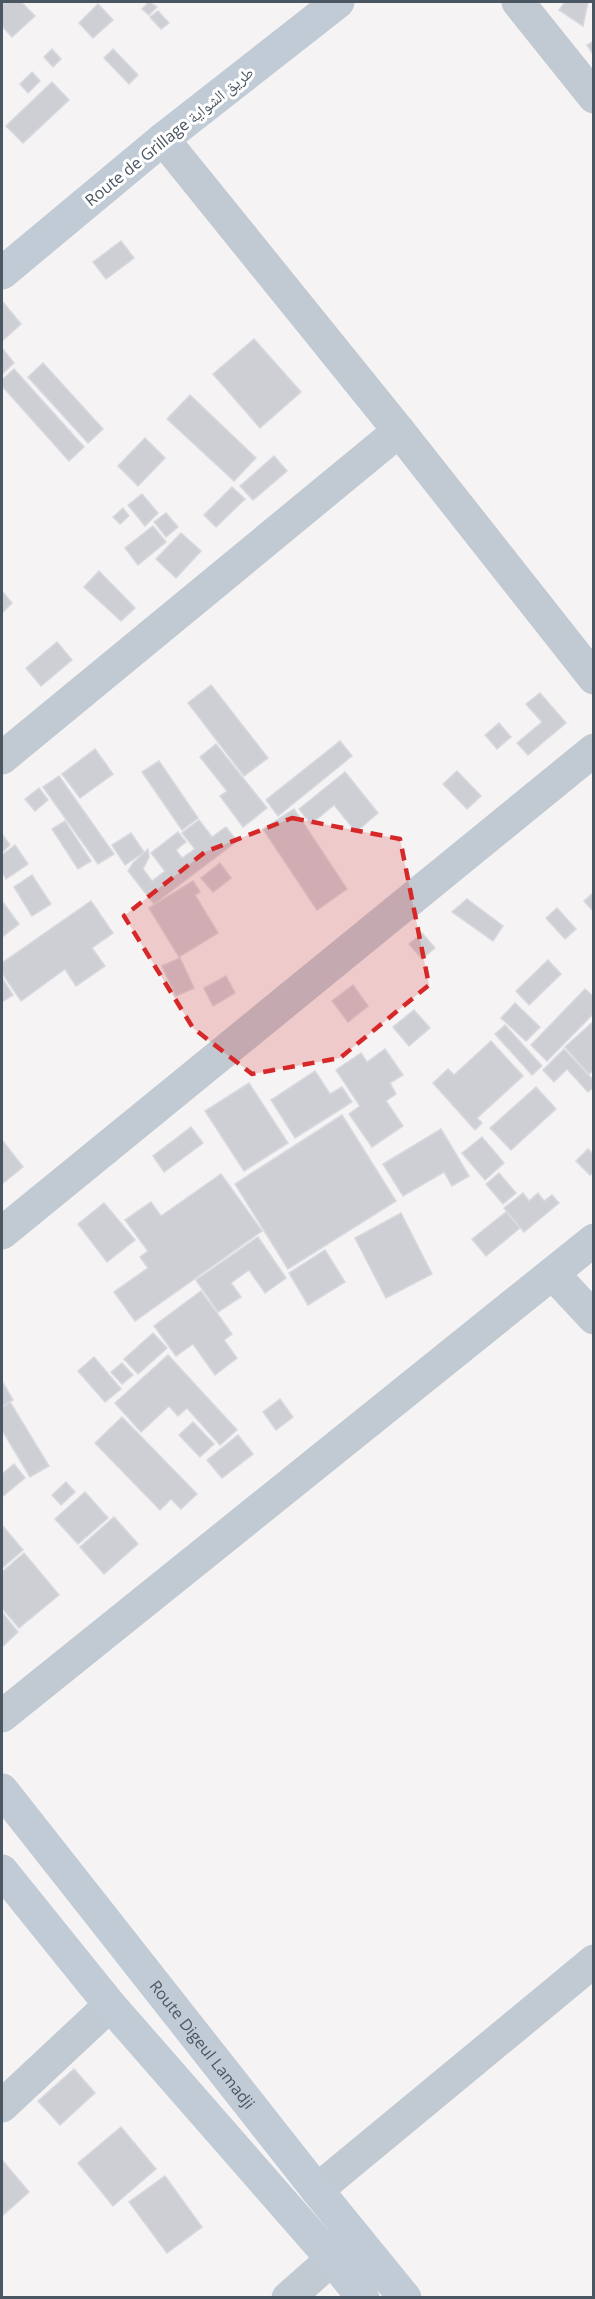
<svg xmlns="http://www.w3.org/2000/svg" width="595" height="2299" font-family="'Open Sans','Noto Naskh Arabic',sans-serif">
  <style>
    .building { fill: #cdcfd5; stroke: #d7d9de; stroke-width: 1.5 }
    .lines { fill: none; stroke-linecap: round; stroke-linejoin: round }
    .street { stroke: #c1cad2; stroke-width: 33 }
    .secondary { stroke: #c1cbd6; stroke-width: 33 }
    .marked { fill: #d62828; fill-opacity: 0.2; stroke: #d62828; stroke-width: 4.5; stroke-dasharray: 12 8; stroke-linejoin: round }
    .labels { text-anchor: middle; stroke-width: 6; stroke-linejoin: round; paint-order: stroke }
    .street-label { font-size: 16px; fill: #4a5661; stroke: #fff }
  </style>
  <rect width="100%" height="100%" fill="#f5f3f3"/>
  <g class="building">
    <polygon points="2,2 21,2 35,16 12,37 2,26"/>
    <polygon points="149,2 157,7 149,15 142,9"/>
    <polygon points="565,2 588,2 583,26 559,10"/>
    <polygon points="98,4 113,20 93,38 79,23"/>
    <polygon points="158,11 169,23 161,29 150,17"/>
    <polygon points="594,41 594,56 587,45"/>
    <polygon points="52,49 61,59 53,67 44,57"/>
    <polygon points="113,49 138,75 129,84 104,58"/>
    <polygon points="32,72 40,81 28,93 20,84"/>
    <polygon points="52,82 69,100 23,143 6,126"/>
    <polygon points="121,241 134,258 106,279 93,262"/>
    <polygon points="2,301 21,324 2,341"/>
    <polygon points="254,339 301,392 260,428 213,374"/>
    <polygon points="2,348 14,363 2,374"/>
    <polygon points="43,363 103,429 88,443 28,377"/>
    <polygon points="14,369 84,447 69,461 2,386 2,380"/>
    <polygon points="190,395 256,458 234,481 167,419"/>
    <polygon points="145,438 165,458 138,486 118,466"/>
    <polygon points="274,456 287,471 253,500 240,486"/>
    <polygon points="232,487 245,499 216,527 204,515"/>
    <polygon points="142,494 158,513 145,526 128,505"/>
    <polygon points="123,508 129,516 120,524 113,517"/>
    <polygon points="166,513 178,527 166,537 154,522"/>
    <polygon points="153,526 166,542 138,565 125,548"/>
    <polygon points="181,533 201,551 176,578 156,559"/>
    <polygon points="99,571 135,608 121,621 84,587"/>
    <polygon points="2,591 12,603 2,613"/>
    <polygon points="57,642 72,660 41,686 26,668"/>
    <polygon points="211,685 268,758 244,776 188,703"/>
    <polygon points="540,693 566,723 528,755 517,743 542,722 526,704"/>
    <polygon points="499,723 511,737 497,749 485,735"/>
    <polygon points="340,741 352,756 278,816 266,800"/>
    <polygon points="216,744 267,808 243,827 220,796 227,791 200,757"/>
    <polygon points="95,749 113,774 80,798 62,774"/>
    <polygon points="159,761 198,818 182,830 142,772"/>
    <polygon points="457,771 481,796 467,809 443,784"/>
    <polygon points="345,772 378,813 356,832 334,805 311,824 299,809"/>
    <polygon points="59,776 114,854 98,864 43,787"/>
    <polygon points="39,788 48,800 35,811 25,799"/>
    <polygon points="294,809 347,889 317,910 263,829"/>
    <polygon points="199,820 212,837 226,827 237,841 154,904 128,871 133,863 148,849 149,857 143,869 152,881 165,871 151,853 178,832 186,842 176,850 182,858 195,849 182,833"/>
    <polygon points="65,821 91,861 78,869 52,829"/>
    <polygon points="131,833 144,852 125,865 112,845"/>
    <polygon points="2,834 10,845 2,852"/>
    <polygon points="15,845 28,864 6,879 2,872 2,855"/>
    <polygon points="220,863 231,878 213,892 201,878"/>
    <polygon points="32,875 51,904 32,916 14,887"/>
    <polygon points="193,881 200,892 195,895 218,933 179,957 149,908"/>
    <polygon points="594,892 594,912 584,901"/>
    <polygon points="467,899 503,926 493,941 452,912"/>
    <polygon points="2,901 19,924 2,937"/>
    <polygon points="91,901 113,933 92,948 105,966 76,986 65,969 21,1001 2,973 2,963"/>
    <polygon points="557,908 576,929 565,939 546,918"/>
    <polygon points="422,933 435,948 422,959 409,944"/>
    <polygon points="180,958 194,988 176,996 162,966"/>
    <polygon points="548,960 561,974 529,1005 516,991"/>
    <polygon points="226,976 235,993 213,1006 204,988"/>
    <polygon points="2,978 13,995 2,1002"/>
    <polygon points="353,985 368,1006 348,1022 332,1001"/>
    <polygon points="585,989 594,997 594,1013 547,1061 531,1045"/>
    <polygon points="515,1003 540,1027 526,1041 501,1018"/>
    <polygon points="414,1010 430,1028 409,1046 393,1027"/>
    <polygon points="594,1021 594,1070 589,1074 565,1047"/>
    <polygon points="505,1025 542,1066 532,1075 495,1034"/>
    <polygon points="491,1041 523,1076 477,1118 482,1123 475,1130 433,1083 448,1069 454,1075"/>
    <polygon points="385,1049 403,1075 390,1083 396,1094 386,1101 403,1126 372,1147 349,1114 360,1106 336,1070 361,1053 367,1062"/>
    <polygon points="564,1049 594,1081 594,1087 588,1092 567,1069 554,1082 543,1070"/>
    <polygon points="315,1071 330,1094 342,1087 352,1102 295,1138 271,1100"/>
    <polygon points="249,1083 288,1143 244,1171 205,1111"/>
    <polygon points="536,1087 556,1109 511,1150 490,1128"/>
    <polygon points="342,1115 396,1201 288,1269 235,1184"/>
    <polygon points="191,1127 203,1143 164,1172 153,1156"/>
    <polygon points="441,1129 469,1176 452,1186 444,1172 403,1196 383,1164"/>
    <polygon points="482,1137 504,1163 485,1180 462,1153"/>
    <polygon points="2,1140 23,1167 2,1184"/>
    <polygon points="588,1149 594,1155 594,1172 590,1175 576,1161"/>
    <polygon points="499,1173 516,1193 503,1204 486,1184"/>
    <polygon points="221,1174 262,1231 135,1321 114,1292 148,1268 140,1257 148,1251 125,1220 151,1202 161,1216"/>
    <polygon points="523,1193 529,1201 538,1193 544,1201 552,1195 559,1203 524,1232 504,1208"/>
    <polygon points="104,1203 135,1240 107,1262 78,1224"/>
    <polygon points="506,1212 520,1228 486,1256 472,1239"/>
    <polygon points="401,1213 432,1274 386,1298 355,1238"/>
    <polygon points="258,1237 286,1278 265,1293 249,1270 231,1283 241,1297 218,1312 196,1280"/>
    <polygon points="325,1250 345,1282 308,1305 289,1273"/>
    <polygon points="201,1291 232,1334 224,1340 237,1358 215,1375 193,1344 176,1356 154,1326"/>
    <polygon points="153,1333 167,1348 138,1374 124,1359"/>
    <polygon points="168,1355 237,1430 220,1445 187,1408 178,1416 169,1406 141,1432 115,1403"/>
    <polygon points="94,1357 121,1389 105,1402 78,1371"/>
    <polygon points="122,1363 133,1375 122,1384 111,1372"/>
    <polygon points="2,1381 13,1400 2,1407"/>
    <polygon points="280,1399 293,1417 276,1430 263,1412"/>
    <polygon points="10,1402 49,1466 30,1477 2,1430 2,1407"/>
    <polygon points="122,1417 197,1494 181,1509 171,1499 160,1510 95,1443"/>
    <polygon points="193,1422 214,1444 200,1457 179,1435"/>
    <polygon points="238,1435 253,1454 222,1478 207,1460"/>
    <polygon points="14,1464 25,1478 2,1497 2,1474"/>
    <polygon points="66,1482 75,1492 61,1505 52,1495"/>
    <polygon points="85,1492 108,1518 78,1544 55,1519"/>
    <polygon points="114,1517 138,1544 104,1574 80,1547"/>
    <polygon points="2,1525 23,1550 2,1568"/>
    <polygon points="24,1553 59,1595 19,1628 2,1608 2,1572"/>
    <polygon points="2,1612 18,1632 2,1647"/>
    <polygon points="74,2069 95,2093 60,2125 38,2101"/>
    <polygon points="121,2127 156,2169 113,2206 78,2163"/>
    <polygon points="2,2160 29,2192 2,2216"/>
    <polygon points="165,2176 202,2227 167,2253 129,2202"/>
  </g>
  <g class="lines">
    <g class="street">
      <polyline points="518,2 594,97"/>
      <polyline points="163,139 399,431 594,678"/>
      <polyline points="2,758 399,431"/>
      <polyline points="2,1233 594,750"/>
      <polyline points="553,1274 594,1318"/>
      <polyline points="2,1716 594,1240"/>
      <polyline points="2,2106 110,2005"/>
      <polyline points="317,2190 594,1961"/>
      <polyline points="288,2298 332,2259"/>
    </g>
    <g class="secondary">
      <polyline points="2,273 163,139 338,2"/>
      <path id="s1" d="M2,1790L317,2190L405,2298"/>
      <polyline points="2,1871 110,2005 332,2259 363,2298"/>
    </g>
  </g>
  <path class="marked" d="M292,818L400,839L429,985L340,1058L252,1074L193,1028L124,916L205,852Z"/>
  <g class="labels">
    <g class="street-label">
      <text transform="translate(169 136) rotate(-39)" y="6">Route de Grillage طريق الشواية</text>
      <text dy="6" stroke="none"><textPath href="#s1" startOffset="324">Route Digeul Lamadji</textPath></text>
    </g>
  </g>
  <rect width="595" height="2299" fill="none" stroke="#4a5661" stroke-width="6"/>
</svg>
